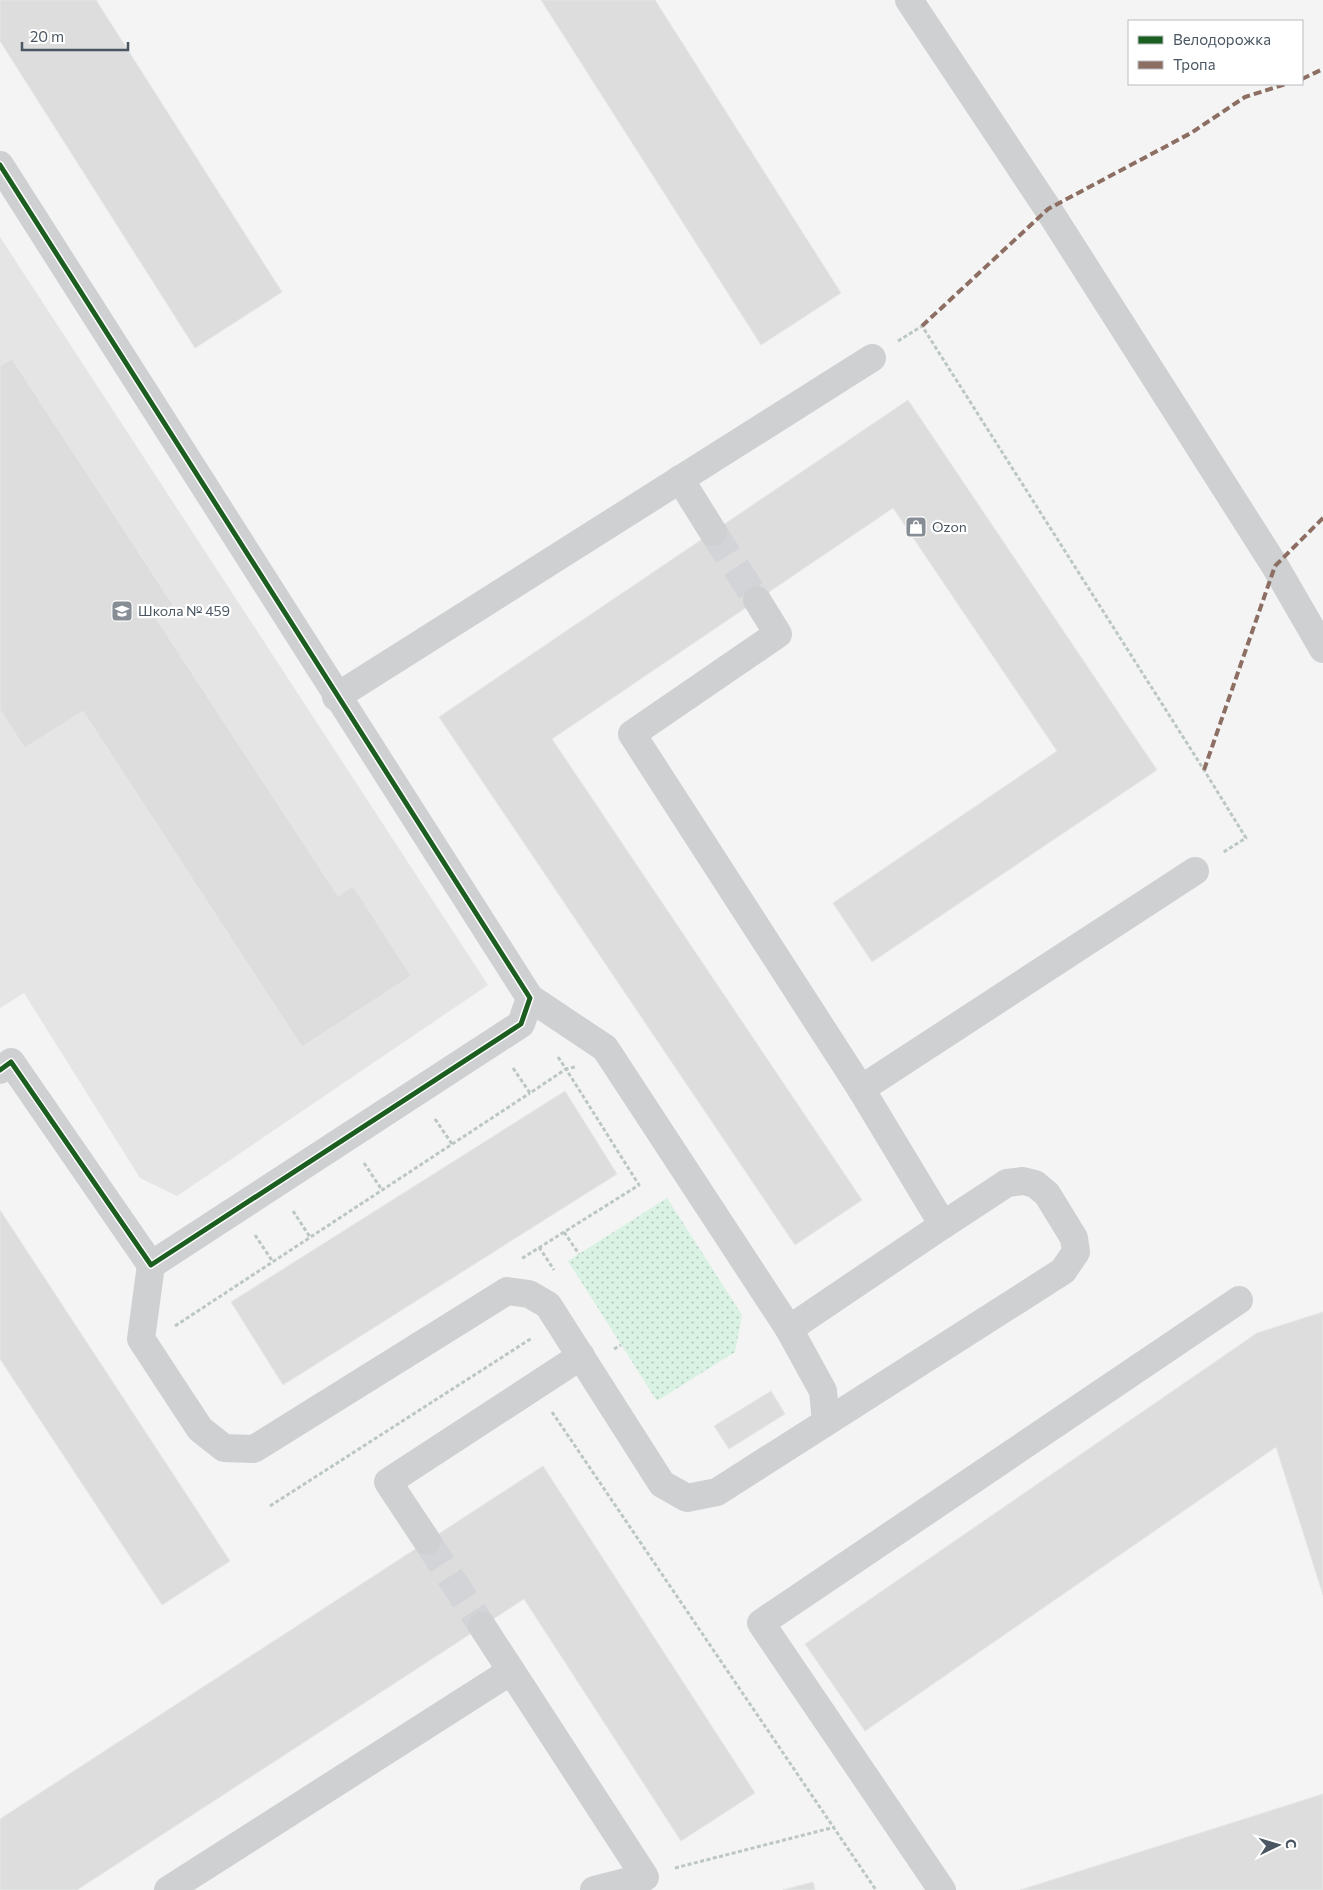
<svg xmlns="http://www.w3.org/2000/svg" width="1323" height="1890" font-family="Commissioner,sans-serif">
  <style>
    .education { fill: #e6e5e6 }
    .park { fill: url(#park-dots) }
    .building { fill: #ddddde; stroke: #e5e6e7 }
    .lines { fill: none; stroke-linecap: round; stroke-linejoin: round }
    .minor-tunnel { stroke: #d2d4d7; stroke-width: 28; stroke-dasharray: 28 14; stroke-linecap: butt }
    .path { stroke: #bcc7c4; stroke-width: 3; stroke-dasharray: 4 2.5; stroke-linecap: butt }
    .minor { stroke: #ced0d2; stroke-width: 28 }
    .quiet { stroke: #8d6e63; stroke-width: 4; stroke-dasharray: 8 4; stroke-linecap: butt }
    .cycleway-casing { stroke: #fff; stroke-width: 8 }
    .cycleway { stroke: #1b5e20; stroke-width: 5 }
    .labels { text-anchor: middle; stroke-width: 4.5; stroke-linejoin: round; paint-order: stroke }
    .poi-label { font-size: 14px; fill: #4a5661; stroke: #fff; text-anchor: start }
  </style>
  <defs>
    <pattern id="park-dots" width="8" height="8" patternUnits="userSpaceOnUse" patternTransform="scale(1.25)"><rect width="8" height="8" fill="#d9f2e3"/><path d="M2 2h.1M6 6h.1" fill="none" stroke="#b2c7bb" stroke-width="1.8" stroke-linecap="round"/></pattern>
  </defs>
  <rect width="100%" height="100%" fill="#f4f4f4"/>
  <polygon class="education" points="0,237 488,985 177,1196 140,1178 24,993 0,1008"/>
  <polygon class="park" points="667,1198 742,1315 735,1352 657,1401 568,1261"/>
  <g class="building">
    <polygon points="0,0 96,0 282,292 195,348 0,41"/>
    <polygon points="541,0 655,0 841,293 761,345"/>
    <polygon points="12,359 173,605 155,617 338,896 353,886 411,976 302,1047 83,711 25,748 0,710 0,366"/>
    <polygon points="908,400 1157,770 872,962 833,903 1057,751 893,508 552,739 862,1200 795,1245 439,717"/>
    <polygon points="565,1091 617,1174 283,1385 231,1302"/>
    <polygon points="0,1210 230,1561 162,1605 0,1359"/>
    <polygon points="1323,1312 1323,1595 1276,1447 865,1731 805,1644 1257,1333"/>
    <polygon points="771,1391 785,1414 729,1449 714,1426"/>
    <polygon points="543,1466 755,1793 681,1841 524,1599 77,1890 0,1890 0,1819"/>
    <polygon points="1323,1794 1323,1890 1020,1890"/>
    <polygon points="813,1882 815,1890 783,1890"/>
  </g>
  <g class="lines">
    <g class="minor-tunnel">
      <polyline points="713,532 757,600"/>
      <polyline points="427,1541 482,1626"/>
    </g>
    <g class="path">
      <polyline points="898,341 922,326 1204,770 1246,838 1222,853"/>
      <polyline points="558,1057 566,1069 575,1067"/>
      <polyline points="513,1068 530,1093 566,1069 639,1185 521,1259"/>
      <polyline points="435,1119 452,1144"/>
      <polyline points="364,1163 382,1190"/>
      <polyline points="293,1211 310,1237"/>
      <polyline points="564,1232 579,1254"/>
      <polyline points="255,1235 273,1262"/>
      <polyline points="539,1247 554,1270"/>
      <polyline points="175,1326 530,1093"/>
      <polyline points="614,1349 621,1345"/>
      <polyline points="552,1412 876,1890"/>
      <polyline points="270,1506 532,1338"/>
      <polyline points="675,1868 835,1827"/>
    </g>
    <g class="minor">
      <polyline points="909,0 1048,209 1275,566 1323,649"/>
      <polyline points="0,165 530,998 521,1024 151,1265 11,1062 0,1070"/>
      <polyline points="680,479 713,532"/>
      <polyline points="336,697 872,358"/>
      <polyline points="530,998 605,1048 789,1329 943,1225 861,1089 632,734 778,634 757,600"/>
      <polyline points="861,1089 1195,871"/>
      <polyline points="151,1265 141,1339 200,1429 224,1448 254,1449 507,1291 529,1294 548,1305 662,1484 687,1498 717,1492 1063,1271 1076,1252 1074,1238 1047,1194 1035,1184 1023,1181 1007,1183 943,1225"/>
      <polyline points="789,1329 823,1391 826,1422"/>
      <polyline points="427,1541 388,1482 581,1356"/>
      <polyline points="482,1626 645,1877 594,1890"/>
      <polyline points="168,1890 511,1671"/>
      <polyline points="942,1890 761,1623 1239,1300"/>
    </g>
    <g class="quiet">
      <polyline points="1302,79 1323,69"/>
      <polyline points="922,326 1048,209 1191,133 1245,97 1286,84"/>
      <polyline points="1204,770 1275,566 1323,518"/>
    </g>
    <g class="cycleway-casing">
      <polyline id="cycleway" points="0,165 530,998 521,1024 151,1265 11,1062 0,1070"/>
    </g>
    <use href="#cycleway" class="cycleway"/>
  </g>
  <defs>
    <g id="shop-square" transform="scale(1.125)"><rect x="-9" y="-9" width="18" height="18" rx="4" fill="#868d94" stroke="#fff"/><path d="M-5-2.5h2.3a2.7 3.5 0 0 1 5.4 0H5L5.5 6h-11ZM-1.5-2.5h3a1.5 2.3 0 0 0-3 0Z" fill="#fff"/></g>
    <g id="school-square" transform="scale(1.125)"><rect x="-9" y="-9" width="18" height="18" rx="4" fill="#868d94" stroke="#fff"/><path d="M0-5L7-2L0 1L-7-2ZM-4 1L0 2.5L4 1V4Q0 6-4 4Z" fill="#fff"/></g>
  </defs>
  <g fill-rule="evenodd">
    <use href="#shop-square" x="916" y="527"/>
    <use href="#school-square" x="122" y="611"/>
  </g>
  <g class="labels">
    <g class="poi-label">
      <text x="932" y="532">Ozon</text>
      <text x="138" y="616">Школа № 459</text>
    </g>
  </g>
  <rect x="1128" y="20" width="175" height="65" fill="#ffffff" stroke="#b7bbc0"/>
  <rect x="1138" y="36" width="25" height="8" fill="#1b5e20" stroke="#b7bbc0"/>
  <text x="1173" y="45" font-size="15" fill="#4a5661">Велодорожка</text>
  <rect x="1138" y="61" width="25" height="8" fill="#8d6e63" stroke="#b7bbc0"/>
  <text x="1173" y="70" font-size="15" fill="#4a5661">Тропа</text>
  <g transform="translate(1278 1845) rotate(85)" stroke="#ffffff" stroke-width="4" paint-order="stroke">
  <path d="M0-4L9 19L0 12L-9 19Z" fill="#4a5661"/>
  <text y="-8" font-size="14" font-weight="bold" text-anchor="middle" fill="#4a5661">С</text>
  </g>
  <path d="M22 42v8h106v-8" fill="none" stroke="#4a5661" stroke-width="2.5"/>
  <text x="30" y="42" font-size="15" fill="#4a5661" stroke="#ffffff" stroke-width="4" paint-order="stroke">20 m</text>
</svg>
